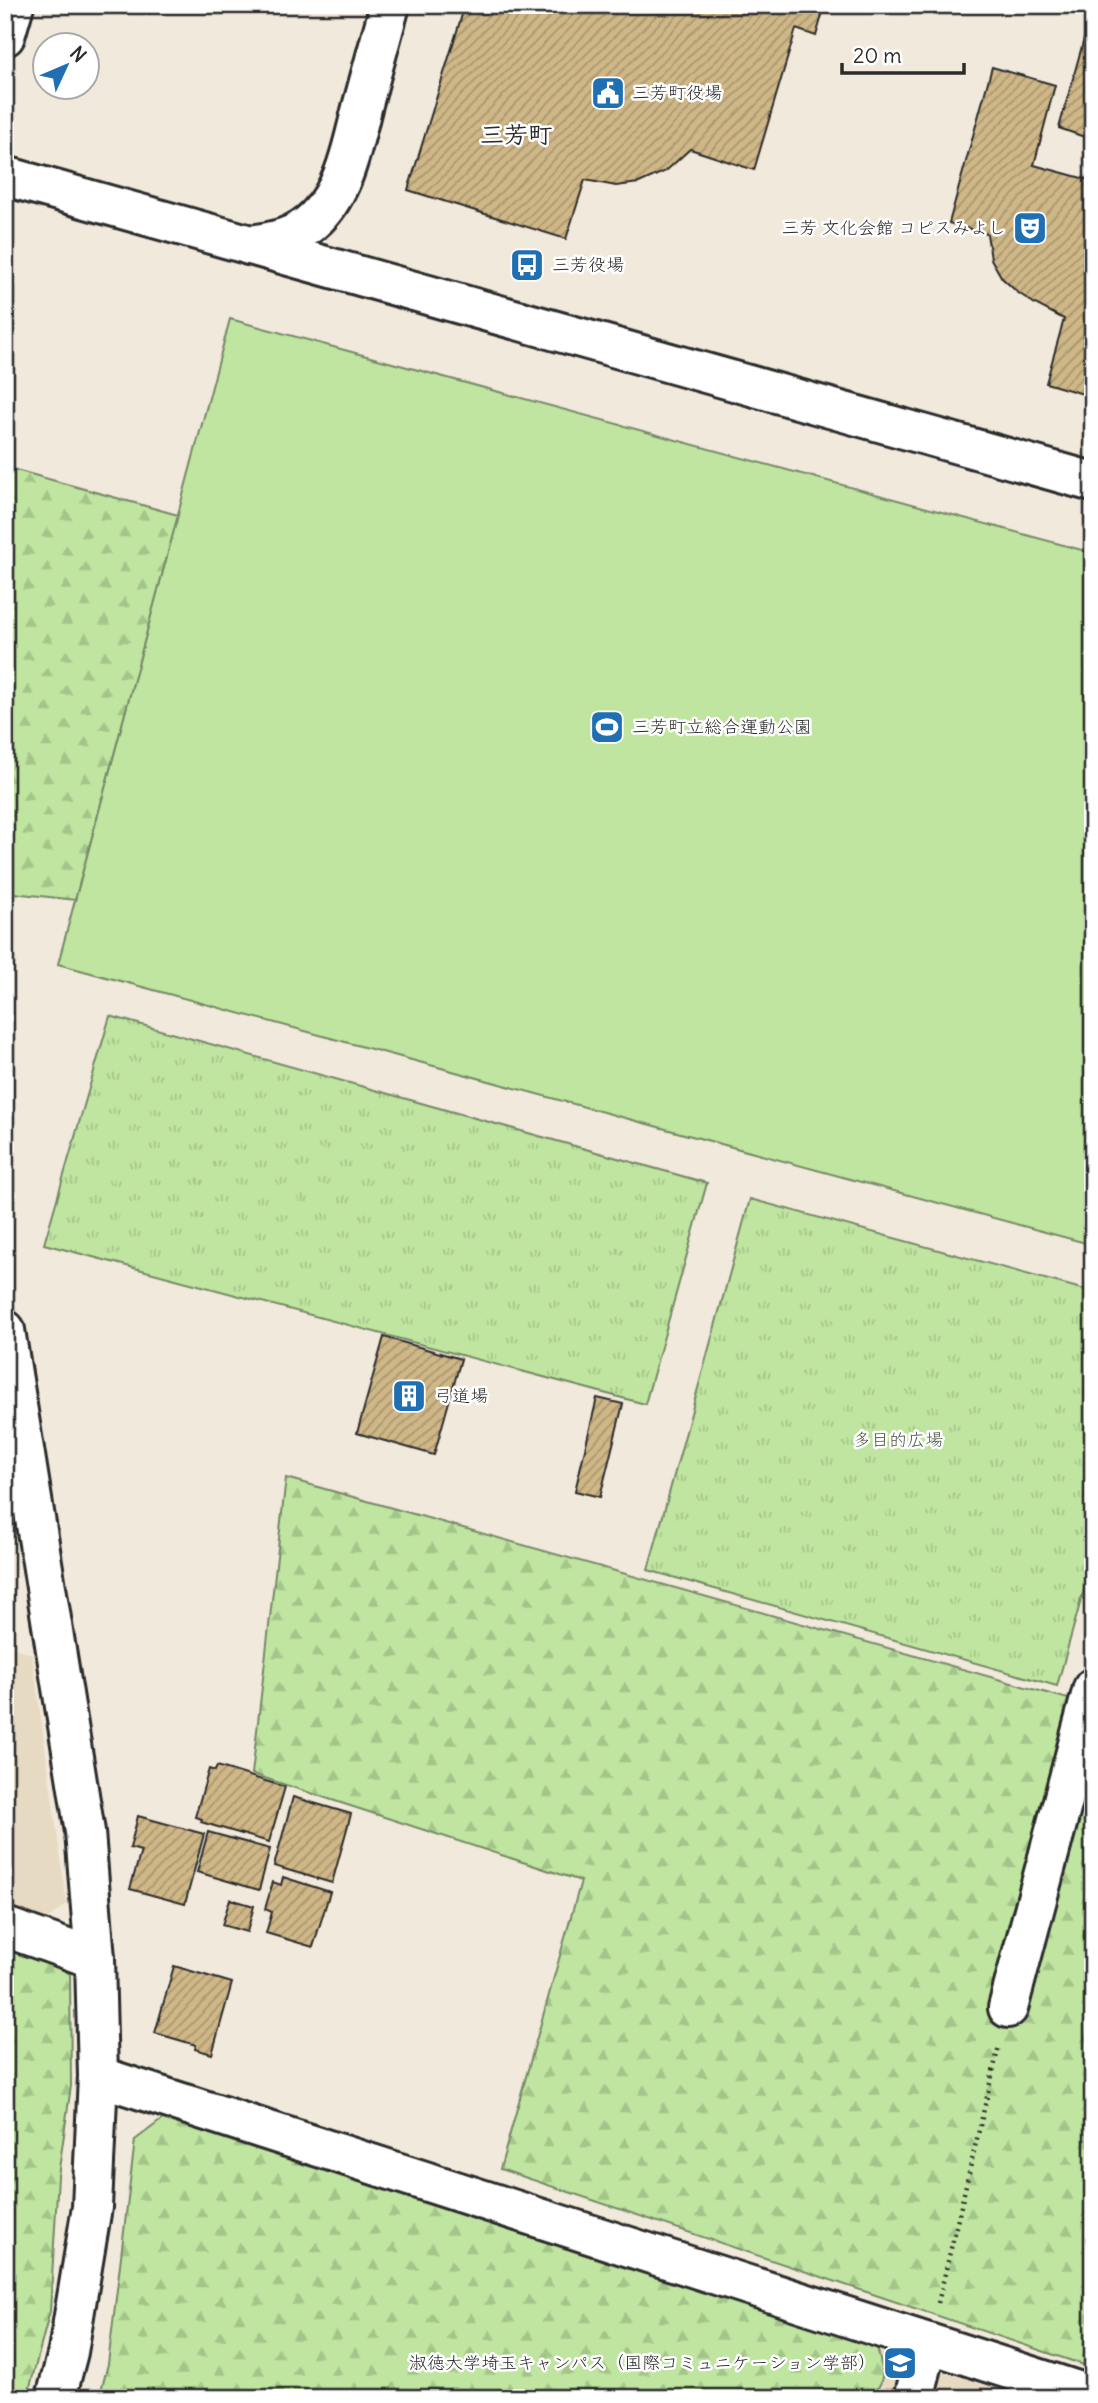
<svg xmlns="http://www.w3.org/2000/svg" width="1098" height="2403" font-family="Delius,'Klee One',sans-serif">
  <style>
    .built { fill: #e7dac2 }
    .green { fill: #bfe5a0; stroke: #758866; stroke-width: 2 }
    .forest { fill: url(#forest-firs); stroke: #758866; stroke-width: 2 }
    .park { fill: url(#park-tufts); stroke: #758866; stroke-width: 2 }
    .building { fill: url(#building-hatch); stroke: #2b2b2b; stroke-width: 2 }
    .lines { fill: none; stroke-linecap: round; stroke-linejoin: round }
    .minor-casing { stroke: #2b2b2b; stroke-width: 44 }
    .path { stroke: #2b2b2b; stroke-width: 4.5; stroke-dasharray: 2 5; stroke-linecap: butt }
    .minor { stroke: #fff; stroke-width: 38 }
    .labels { text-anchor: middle; stroke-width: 5; stroke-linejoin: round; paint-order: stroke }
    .poi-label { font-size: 18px; fill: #2b2b2b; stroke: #fff; text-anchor: start }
    .park-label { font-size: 18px; fill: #505a48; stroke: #fff }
    .district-label { font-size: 24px; font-weight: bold; fill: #2b2b2b; stroke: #fff }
  </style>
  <defs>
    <pattern id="forest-firs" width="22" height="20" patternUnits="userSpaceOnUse" patternTransform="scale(1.75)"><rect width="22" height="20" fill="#bfe5a0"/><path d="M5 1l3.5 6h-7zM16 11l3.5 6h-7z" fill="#a4c58a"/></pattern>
    <pattern id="park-tufts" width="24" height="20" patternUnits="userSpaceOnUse" patternTransform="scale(1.75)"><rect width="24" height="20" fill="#bfe5a0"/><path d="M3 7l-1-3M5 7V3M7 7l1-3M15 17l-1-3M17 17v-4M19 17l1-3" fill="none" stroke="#a4c58a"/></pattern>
    <pattern id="building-hatch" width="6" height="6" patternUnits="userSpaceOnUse" patternTransform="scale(1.75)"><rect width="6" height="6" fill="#cfb787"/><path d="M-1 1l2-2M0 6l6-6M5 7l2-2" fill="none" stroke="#a8956f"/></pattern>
  </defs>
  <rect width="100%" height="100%" fill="#f1e9db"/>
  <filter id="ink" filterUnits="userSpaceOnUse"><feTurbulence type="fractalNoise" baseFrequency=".0143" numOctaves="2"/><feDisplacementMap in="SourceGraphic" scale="14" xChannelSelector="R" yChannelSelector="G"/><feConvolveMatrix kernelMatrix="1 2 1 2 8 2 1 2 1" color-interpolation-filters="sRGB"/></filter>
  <g filter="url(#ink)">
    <g class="built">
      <polygon points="5,1645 32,1654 67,1904 43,1922 5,1908"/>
      <polygon points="879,2351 1025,2398 870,2398 879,2393 885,2376"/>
    </g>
    <polygon class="green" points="230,319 1093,553 1093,1245 58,964"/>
    <g class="forest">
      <polygon points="5,467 178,515 75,900 5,892"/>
      <polygon points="286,1478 1093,1706 1093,2368 500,2169 581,1881 252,1774"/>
      <polygon points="5,1945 35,1953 70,1974 71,2086 58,2176 50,2311 27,2398 5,2398"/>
      <path d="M164,2118L877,2347C882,2368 889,2385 867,2398H99L108,2364L135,2140Z"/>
    </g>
    <g class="park">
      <polygon points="110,1016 707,1183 645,1404 44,1244"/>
      <polygon points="750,1199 1093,1292 1093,1557 1057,1686 648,1570"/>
    </g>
    <g class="building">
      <polygon points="465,5 825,5 816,36 796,29 754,170 690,149 666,171 639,183 616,186 585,180 566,239 408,190"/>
      <polygon points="1093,7 1093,140 1059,128"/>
      <polygon points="992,67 1055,85 1034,165 1093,181 1093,397 1046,383 1064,319 1035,304 1017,292 1002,278 991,259 987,234 949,223"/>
      <polygon points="384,1337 461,1359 434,1455 357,1433"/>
      <polygon points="597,1398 623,1404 600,1497 575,1491"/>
      <polygon points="217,1766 285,1787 269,1842 201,1822 202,1819 195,1817 209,1769 215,1771"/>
      <polygon points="293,1797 351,1814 332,1883 274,1866"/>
      <polygon points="138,1816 204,1834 185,1904 130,1889 141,1851 130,1848"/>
      <polygon points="208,1832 270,1849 259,1890 197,1872"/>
      <polygon points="283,1877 330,1892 313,1947 266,1933 272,1912 265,1909 273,1882 281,1885"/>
      <polygon points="230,1899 254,1906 247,1932 222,1925"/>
      <polygon points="174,1966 232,1983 212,2054 195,2049 196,2045 155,2033"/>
    </g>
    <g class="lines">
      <g class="minor-casing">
        <g id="minor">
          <polyline points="5,36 14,5"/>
          <polyline points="5,176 1093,482"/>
          <path d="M249,245C275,242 298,237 317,217C346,188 353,142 363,104C372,71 381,38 390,5"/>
          <polyline points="5,1330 85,1832 95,1959 98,2076 92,2207 68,2352 56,2398"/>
          <polyline points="5,1927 95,1959"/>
          <polyline points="1008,2008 1093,1688"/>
          <polyline points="98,2076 1093,2396"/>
          <polyline points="914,2398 928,2343"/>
        </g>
      </g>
      <polyline class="path" points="938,2303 999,2046"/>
      <use href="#minor" class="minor"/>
    </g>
  </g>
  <defs>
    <g id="civic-square" transform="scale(1.75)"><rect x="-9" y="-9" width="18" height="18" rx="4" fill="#1f6fb2" stroke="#fff"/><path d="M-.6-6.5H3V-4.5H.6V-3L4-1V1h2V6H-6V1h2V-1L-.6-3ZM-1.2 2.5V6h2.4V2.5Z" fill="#fff"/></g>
    <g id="theatre-square" transform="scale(1.75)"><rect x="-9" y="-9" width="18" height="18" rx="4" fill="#1f6fb2" stroke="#fff"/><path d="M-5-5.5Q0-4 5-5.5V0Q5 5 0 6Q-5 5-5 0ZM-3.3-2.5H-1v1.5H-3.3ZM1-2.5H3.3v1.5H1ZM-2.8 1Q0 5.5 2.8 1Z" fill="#fff"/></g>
    <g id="bus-square" transform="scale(1.75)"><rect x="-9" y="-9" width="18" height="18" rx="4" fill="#1f6fb2" stroke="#fff"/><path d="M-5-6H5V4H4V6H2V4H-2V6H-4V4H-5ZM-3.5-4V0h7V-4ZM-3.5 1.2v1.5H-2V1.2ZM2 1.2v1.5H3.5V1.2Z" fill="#fff"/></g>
    <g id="stadium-square" transform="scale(1.75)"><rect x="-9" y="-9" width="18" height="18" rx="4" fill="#1f6fb2" stroke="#fff"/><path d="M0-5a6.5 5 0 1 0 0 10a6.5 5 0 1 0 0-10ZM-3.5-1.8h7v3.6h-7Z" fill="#fff"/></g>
    <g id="building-square" transform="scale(1.75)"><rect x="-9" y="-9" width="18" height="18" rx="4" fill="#1f6fb2" stroke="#fff"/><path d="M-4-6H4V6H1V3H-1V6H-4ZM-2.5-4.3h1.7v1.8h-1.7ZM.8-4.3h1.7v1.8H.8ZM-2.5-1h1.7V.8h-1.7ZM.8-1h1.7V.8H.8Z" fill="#fff"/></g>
    <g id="university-square" transform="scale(1.75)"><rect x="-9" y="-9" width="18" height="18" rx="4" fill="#1f6fb2" stroke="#fff"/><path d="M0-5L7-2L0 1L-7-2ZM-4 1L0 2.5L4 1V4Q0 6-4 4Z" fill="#fff"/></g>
  </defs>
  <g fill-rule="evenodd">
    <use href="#civic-square" x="608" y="93"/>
    <use href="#theatre-square" x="1030" y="228"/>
    <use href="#bus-square" x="527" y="265"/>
    <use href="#stadium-square" x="607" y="727"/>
    <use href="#building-square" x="409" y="1396"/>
    <use href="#university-square" x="900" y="2363"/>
  </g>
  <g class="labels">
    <g class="poi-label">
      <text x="632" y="99">三芳町役場</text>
      <text x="1006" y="234" text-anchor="end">三芳 文化会館 コピスみよし</text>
      <text x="552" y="271">三芳役場</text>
      <text x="632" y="733">三芳町立総合運動公園</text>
      <text x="434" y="1402">弓道場</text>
      <text x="876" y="2369" text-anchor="end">淑徳大学埼玉キャンパス（国際コミュニケーション学部）</text>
    </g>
    <g class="park-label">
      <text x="898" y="1446">多目的広場</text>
    </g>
    <g class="district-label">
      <text x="516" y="143">三芳町</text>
    </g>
  </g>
  <rect width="1098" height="2403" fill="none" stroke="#fff" stroke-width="28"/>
  <rect x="14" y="14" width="1070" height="2375" fill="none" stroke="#2b2b2b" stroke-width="2.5" filter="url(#ink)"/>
  <g transform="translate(66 66) rotate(46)"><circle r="33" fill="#ffffff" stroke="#aaaaaa" stroke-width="2"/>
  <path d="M0-5L12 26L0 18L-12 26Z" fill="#1f6fb2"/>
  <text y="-10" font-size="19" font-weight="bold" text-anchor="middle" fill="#2b2b2b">N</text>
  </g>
  <path d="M842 63v10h122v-10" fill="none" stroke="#2b2b2b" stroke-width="3.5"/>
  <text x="853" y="63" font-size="21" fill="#2b2b2b" stroke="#ffffff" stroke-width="5" paint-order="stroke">20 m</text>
</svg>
